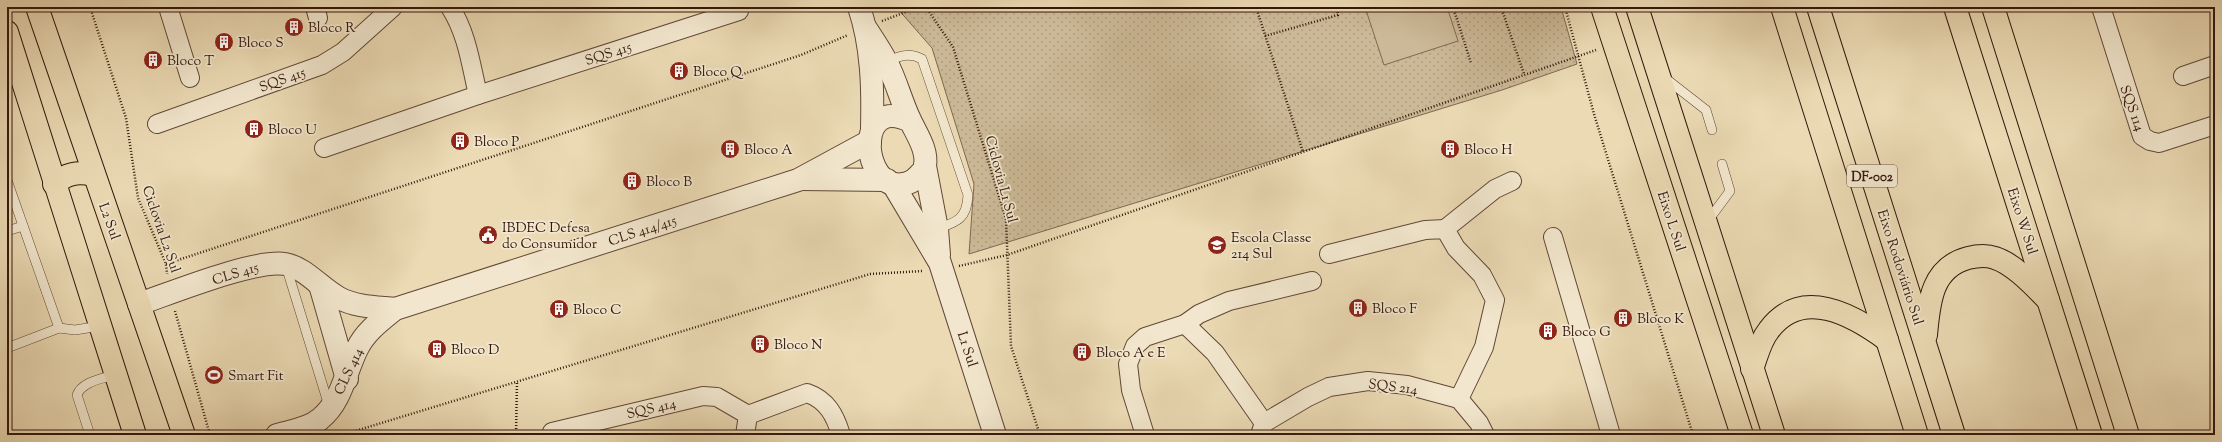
<svg xmlns="http://www.w3.org/2000/svg" width="2222" height="442" font-family="'Sorts Mill Goudy',serif">
  <style>
    .grass { fill: url(#grass-dots); stroke: #806852 }
    .garden { fill: #ccb997; stroke: #806852 }
    .lines { fill: none; stroke-linecap: round; stroke-linejoin: round }
    .service-casing { stroke: #624836; stroke-width: 10 }
    .minor-casing { stroke: #624836; stroke-width: 20 }
    .tertiary-casing { stroke: #624836; stroke-width: 24 }
    .primary-casing { stroke: #34170c; stroke-width: 24 }
    .trunk-casing { stroke: #34170c; stroke-width: 24 }
    .path { stroke: #34170c; stroke-width: 2.5; stroke-dasharray: 1 2; stroke-linecap: butt }
    .service { stroke: #f2e7ce; stroke-width: 9 }
    .minor { stroke: #f2e7ce; stroke-width: 18 }
    .tertiary { stroke: #f2e7ce; stroke-width: 22 }
    .primary { stroke: #ebdab4; stroke-width: 22 }
    .trunk { stroke: #ebdab4; stroke-width: 22 }
    .labels { text-anchor: middle; stroke-width: 3.5; stroke-linejoin: round; paint-order: stroke }
    .shield { fill: #f2e7ce; stroke: #6d5546; stroke-width: 1 }
    .shield-label { font-size: 13px; font-weight: bold; fill: #34170c }
    .poi-label { font-size: 14px; fill: #34170c; stroke: #f2e7ce; text-anchor: start }
    .street-label { font-size: 14px; fill: #34170c; stroke: #f2e7ce }
  </style>
  <defs>
    <pattern id="grass-dots" width="8" height="8" patternUnits="userSpaceOnUse"><rect width="8" height="8" fill="#ccb997"/><path d="M2 2h.1M6 6h.1" fill="none" stroke="#b09e81" stroke-width="1.8" stroke-linecap="round"/></pattern>
  </defs>
  <rect width="100%" height="100%" fill="#ebdab4"/>
  <filter id="stains"><feTurbulence type="fractalNoise" baseFrequency=".005" numOctaves="4"/><feColorMatrix values="0 0 0 0 .2 0 0 0 0 .09 0 0 0 0 .02 0 0 0 .5 -.17"/></filter>
  <radialGradient id="worn" r=".72"><stop offset=".6" stop-color="#630" stop-opacity="0"/><stop offset="1" stop-color="#630" stop-opacity=".3"/></radialGradient>
  <polygon class="grass" points="900,7 1561,7 1577,64 1502,90 969,254 974,184 932,48 897,8"/>
  <polygon class="garden" points="1365,7 1447,7 1458,41 1384,65"/>
  <g class="lines">
    <g class="service-casing">
      <g id="service">
        <path d="M886,62C899,56 909,52 922,59L968,195C967,219 957,222 937,229"/>
        <polyline points="1665,78 1706,110 1712,130"/>
        <polyline points="7,180 59,328"/>
        <polyline points="1707,222 1730,191 1722,164"/>
        <polyline points="7,231 23,226"/>
        <polyline points="286,266 329,406"/>
        <polyline points="7,348 59,328 75,330 100,326"/>
        <path d="M90,435L77,395C82,381 103,379 116,374"/>
      </g>
    </g>
    <g class="minor-casing">
      <g id="minor">
        <polyline points="168,7 190,78"/>
        <polyline points="315,7 318,18"/>
        <path d="M450,7C467,33 471,65 478,95"/>
        <polyline points="2101,7 2142,136 2150,141 2159,143 2215,125"/>
        <polyline points="2183,76 2215,65"/>
        <polyline points="157,124 322,65 343,52 393,7"/>
        <polyline points="324,148 478,95 739,11"/>
        <polyline points="1445,229 1495,189 1512,181"/>
        <polyline points="1553,237 1611,435"/>
        <polyline points="1329,254 1425,230 1445,229 1456,248 1482,275 1495,300 1484,347 1459,399"/>
        <polyline points="1185,324 1215,353 1264,423"/>
        <polyline points="552,432 703,396 717,397 748,415"/>
        <path d="M745,435L748,415L807,393C827,400 835,415 841,435"/>
        <polyline points="1145,435 1131,390 1128,364 1135,346 1145,337 1185,324 1199,314 1229,301 1312,281"/>
        <polyline points="1260,435 1264,423 1308,397 1329,387 1368,381 1407,385 1459,399 1479,423 1485,435"/>
      </g>
    </g>
    <g class="tertiary-casing">
      <g id="tertiary">
        <path d="M859,7C872,46 873,87 872,128"/>
        <path d="M865,27C872,38 880,49 886,61C896,80 901,101 910,120C916,133 928,150 925,166C924,171 918,176 914,180C908,184 900,185 893,184C861,176 858,96 910,121"/>
        <polyline points="925,166 937,229 939,255"/>
        <polyline points="801,179 887,180"/>
        <polyline points="893,184 940,263 995,435"/>
        <polyline points="320,285 347,379"/>
        <path d="M139,304C171,293 255,259 285,264C306,268 320,288 339,298C356,307 376,307 395,309"/>
        <path d="M277,435C291,431 309,429 320,419C342,401 345,373 357,349C365,332 380,321 395,309L798,180L870,141"/>
      </g>
    </g>
    <g class="primary-casing">
      <g id="primary">
        <polyline points="37,7 184,435"/>
        <polyline points="1602,7 1742,435"/>
        <polyline points="1637,7 1774,435"/>
        <polyline points="1955,7 2091,435"/>
        <polyline points="1993,7 2128,435"/>
        <polyline points="7,32 135,435"/>
        <path d="M54,184C66,174 77,171 93,175"/>
      </g>
    </g>
    <g class="trunk-casing">
      <g id="trunk">
        <polyline points="1782,7 1917,435"/>
        <polyline points="1818,7 1954,435"/>
        <path d="M1926,335C1929,303 1931,268 1968,258C1976,256 1987,255 1995,258C2014,264 2034,286 2048,300"/>
        <path d="M1752,369C1757,356 1760,341 1769,330C1802,286 1853,315 1887,340"/>
      </g>
    </g>
    <g class="path">
      <polyline points="90,7 126,118 138,198 166,264 167,274"/>
      <polyline points="926,7 953,47 1006,219 1011,346 1040,435"/>
      <polyline points="1256,7 1303,152"/>
      <polyline points="1453,7 1471,63"/>
      <polyline points="1501,7 1524,74"/>
      <polyline points="1565,7 1594,114 1693,435"/>
      <polyline points="882,21 919,7"/>
      <polyline points="1265,36 1338,15 1337,7"/>
      <polyline points="166,264 801,55 848,35"/>
      <polyline points="959,266 1007,255 1596,50"/>
      <polyline points="175,311 210,435"/>
      <polyline points="342,435 870,274 923,271"/>
      <polyline points="516,435 517,381"/>
    </g>
    <use href="#service" class="service"/>
    <use href="#minor" class="minor"/>
    <use href="#tertiary" class="tertiary"/>
    <use href="#primary" class="primary"/>
    <use href="#trunk" class="trunk"/>
  </g>
  <defs>
    <g id="building-disc" transform="scale(1)"><circle r="9.5" fill="#8f2418" stroke="#f2e7ce"/><path d="M-4-6H4V6H1V3H-1V6H-4ZM-2.5-4.3h1.7v1.8h-1.7ZM.8-4.3h1.7v1.8H.8ZM-2.5-1h1.7V.8h-1.7ZM.8-1h1.7V.8H.8Z" fill="#fff"/></g>
    <g id="civic-disc" transform="scale(1)"><circle r="9.5" fill="#8f2418" stroke="#f2e7ce"/><path d="M-.6-6.5H3V-4.5H.6V-3L4-1V1h2V6H-6V1h2V-1L-.6-3ZM-1.2 2.5V6h2.4V2.5Z" fill="#fff"/></g>
    <g id="school-disc" transform="scale(1)"><circle r="9.5" fill="#8f2418" stroke="#f2e7ce"/><path d="M0-5L7-2L0 1L-7-2ZM-4 1L0 2.5L4 1V4Q0 6-4 4Z" fill="#fff"/></g>
    <g id="stadium-disc" transform="scale(1)"><circle r="9.5" fill="#8f2418" stroke="#f2e7ce"/><path d="M0-5a6.5 5 0 1 0 0 10a6.5 5 0 1 0 0-10ZM-3.5-1.8h7v3.6h-7Z" fill="#fff"/></g>
  </defs>
  <g fill-rule="evenodd">
    <use href="#building-disc" x="294" y="27"/>
    <use href="#building-disc" x="224" y="42"/>
    <use href="#building-disc" x="153" y="60"/>
    <use href="#building-disc" x="679" y="71"/>
    <use href="#building-disc" x="254" y="129"/>
    <use href="#building-disc" x="460" y="141"/>
    <use href="#building-disc" x="730" y="149"/>
    <use href="#building-disc" x="1450" y="149"/>
    <use href="#building-disc" x="632" y="181"/>
    <use href="#civic-disc" x="488" y="235"/>
    <use href="#school-disc" x="1217" y="245"/>
    <use href="#building-disc" x="1358" y="308"/>
    <use href="#building-disc" x="559" y="309"/>
    <use href="#building-disc" x="1623" y="318"/>
    <use href="#building-disc" x="1548" y="331"/>
    <use href="#building-disc" x="760" y="344"/>
    <use href="#building-disc" x="437" y="349"/>
    <use href="#building-disc" x="1082" y="352"/>
    <use href="#stadium-disc" x="214" y="375"/>
  </g>
  <g class="labels">
    <rect class="shield" x="1847" y="165" width="50" height="22" rx="3"/>
    <g class="shield-label">
      <text x="1872" y="181">DF-002</text>
    </g>
    <g class="poi-label">
      <text x="308" y="32">Bloco R</text>
      <text x="238" y="47">Bloco S</text>
      <text x="167" y="65">Bloco T</text>
      <text x="693" y="76">Bloco Q</text>
      <text x="268" y="134">Bloco U</text>
      <text x="474" y="146">Bloco P</text>
      <text x="744" y="154">Bloco A</text>
      <text x="1464" y="154">Bloco H</text>
      <text x="646" y="186">Bloco B</text>
      <text x="502" y="232">IBDEC Defesa<tspan x="502" dy="16">do Consumidor</tspan></text>
      <text x="1231" y="242">Escola Classe<tspan x="1231" dy="16">214 Sul</tspan></text>
      <text x="1372" y="313">Bloco F</text>
      <text x="573" y="314">Bloco C</text>
      <text x="1637" y="323">Bloco K</text>
      <text x="1562" y="336">Bloco G</text>
      <text x="774" y="349">Bloco N</text>
      <text x="451" y="354">Bloco D</text>
      <text x="1096" y="357">Bloco A e E</text>
      <text x="228" y="380">Smart Fit</text>
    </g>
    <g class="street-label">
      <text transform="translate(608 53) rotate(-18)" y="5">SQS 415</text>
      <text transform="translate(282 79) rotate(-20)" y="5">SQS 415</text>
      <text transform="translate(2133 108) rotate(70)" y="5">SQS 114</text>
      <text transform="translate(1002 179) rotate(75)" y="5">Ciclovia L1 Sul</text>
      <text transform="translate(110 221) rotate(70)" y="5">L2 Sul</text>
      <text transform="translate(1672 221) rotate(72)" y="5">Eixo L Sul</text>
      <text transform="translate(2023 221) rotate(72)" y="5">Eixo W Sul</text>
      <text transform="translate(162 229) rotate(71)" y="5">Ciclovia L2 Sul</text>
      <text transform="translate(642 230) rotate(-18)" y="5">CLS 414/415</text>
      <text transform="translate(1901 267) rotate(72)" y="5">Eixo Rodoviário Sul</text>
      <text transform="translate(235 273) rotate(-17)" y="5">CLS 415</text>
      <text transform="translate(968 349) rotate(72)" y="5">L1 Sul</text>
      <text transform="translate(348 371) rotate(-65)" y="5">CLS 414</text>
      <text transform="translate(1393 386) rotate(7)" y="5">SQS 214</text>
      <text transform="translate(651 408) rotate(-13)" y="5">SQS 414</text>
    </g>
  </g>
  <rect width="2222" height="442" fill="none" stroke="#ebdab4" stroke-width="24"/>
  <rect x="8" y="8" width="2206" height="426" fill="none" stroke="#34170c" stroke-width="2"/>
  <rect x="12" y="12" width="2198" height="418" fill="none" stroke="#34170c"/>
  <rect width="100%" height="100%" filter="url(#stains)"/>
  <rect width="100%" height="100%" fill="url(#worn)"/>
</svg>
